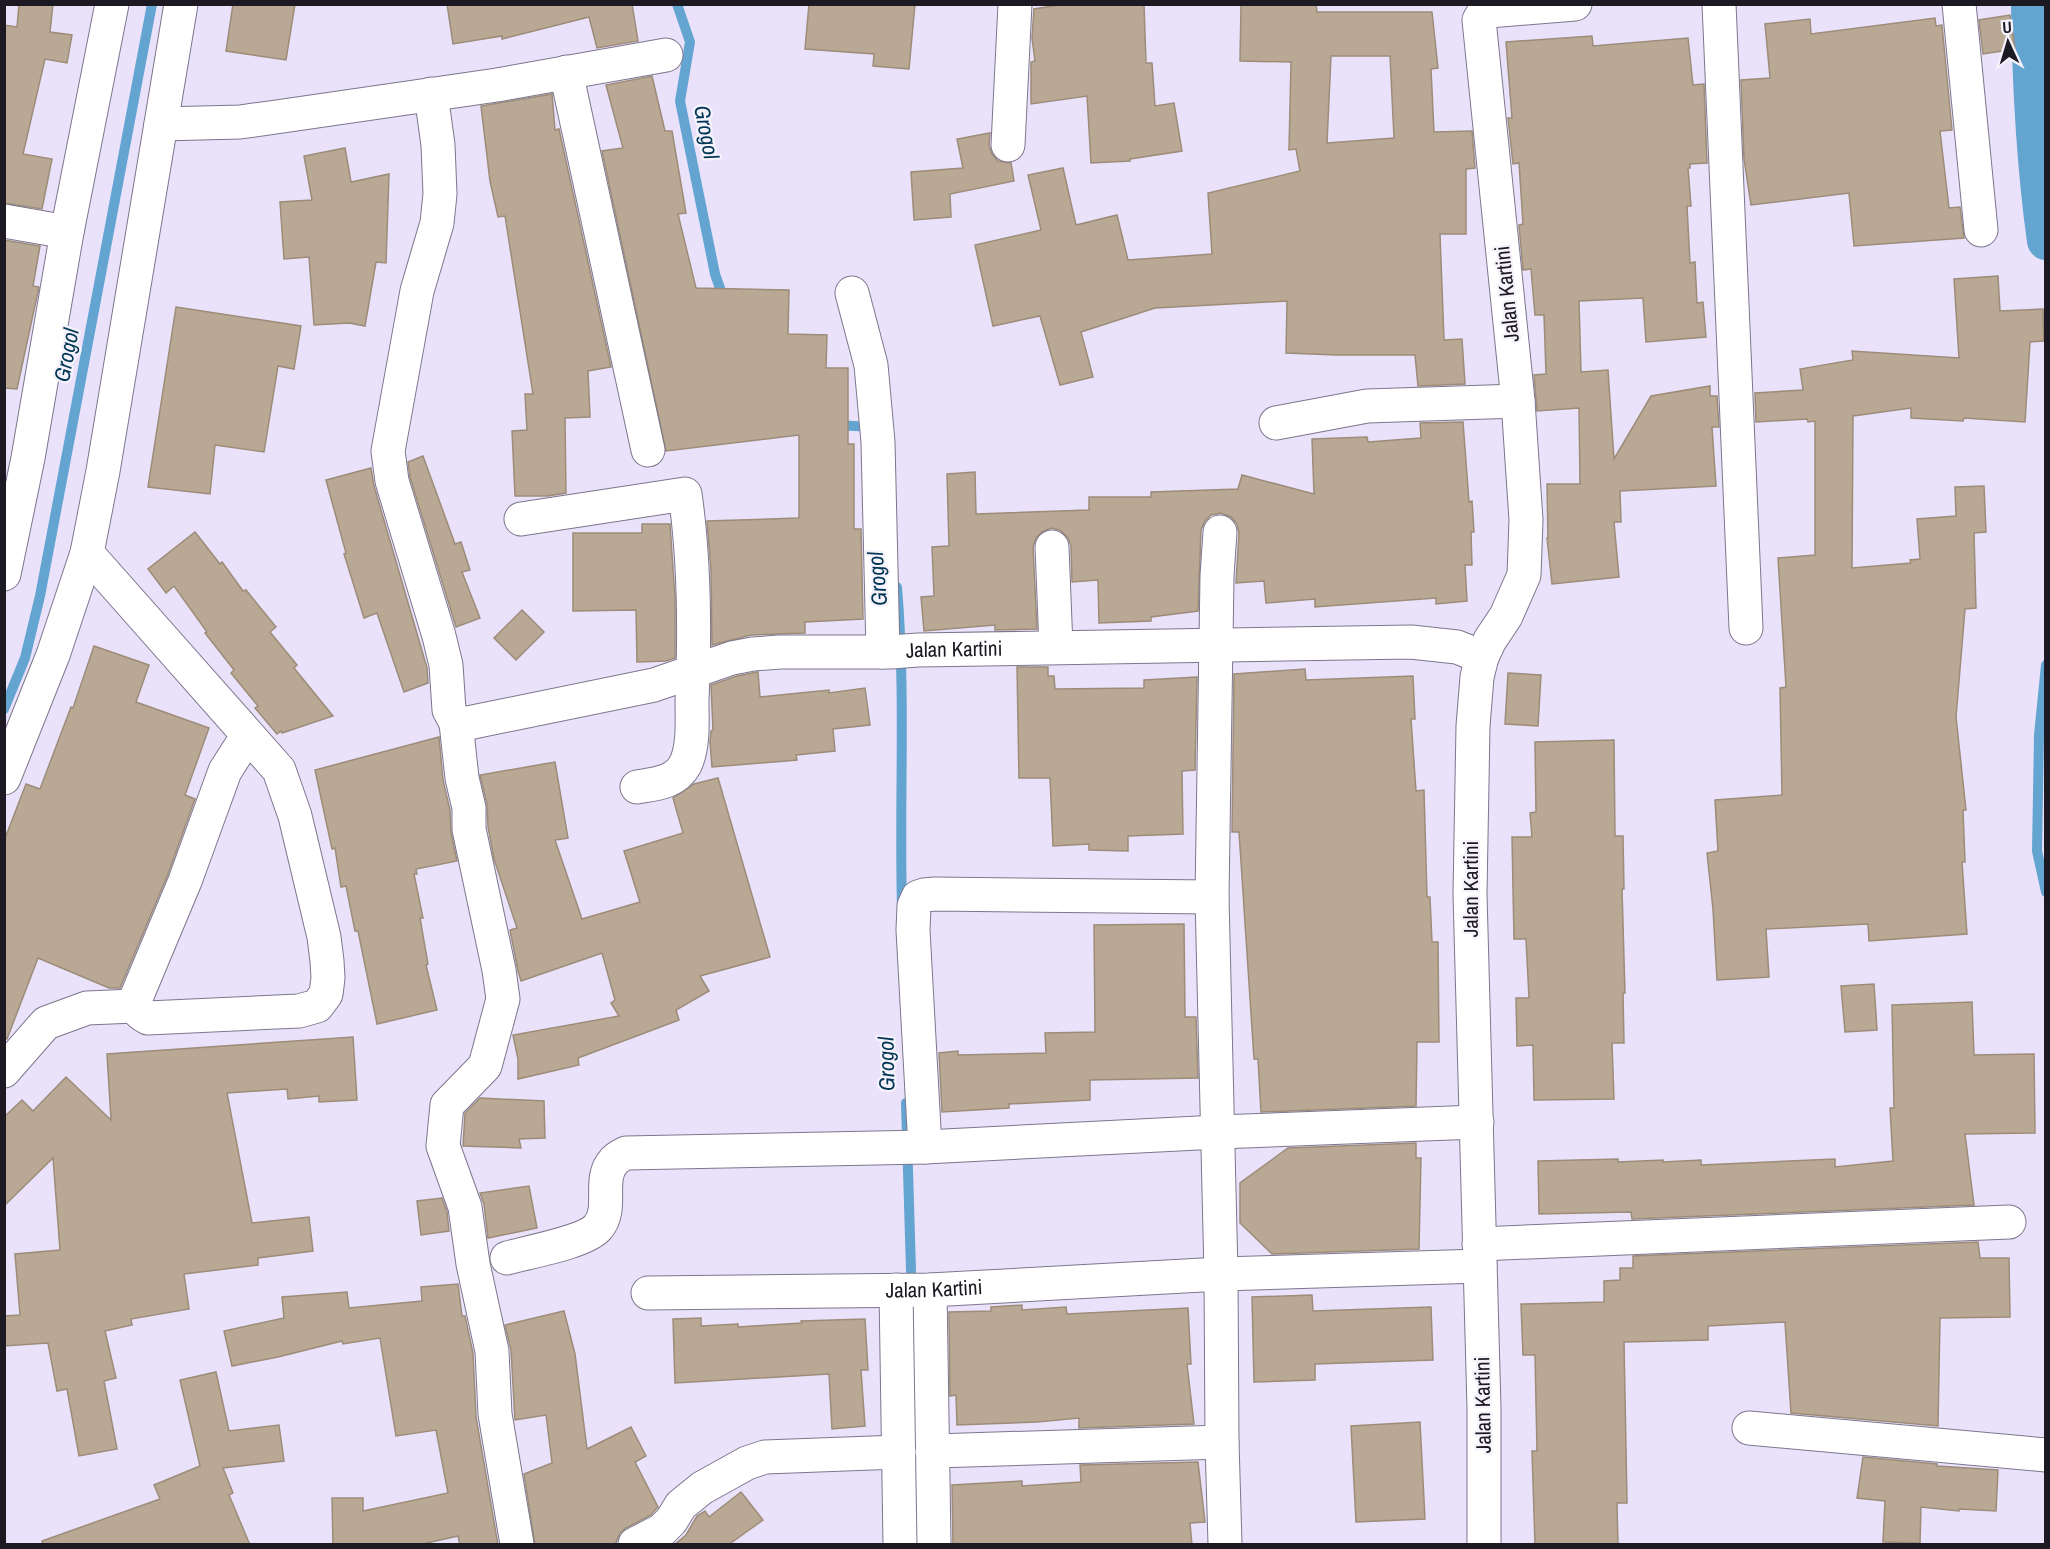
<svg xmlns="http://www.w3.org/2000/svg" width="2050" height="1549" font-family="'Archivo Narrow',sans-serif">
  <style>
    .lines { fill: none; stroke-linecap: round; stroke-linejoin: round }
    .stream { stroke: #64a4d0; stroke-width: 10 }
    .canal { stroke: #64a4d0; stroke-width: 38 }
    .building { fill: #b8a894; stroke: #9c8c79; stroke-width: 1.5; fill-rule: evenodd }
    .minor-casing { stroke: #7d768c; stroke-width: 35 }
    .minor { stroke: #fff; stroke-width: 33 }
    .labels { text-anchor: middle; stroke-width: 4.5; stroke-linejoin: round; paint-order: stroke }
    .street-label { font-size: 21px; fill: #1c1922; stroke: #f5f2fc }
    .water-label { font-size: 22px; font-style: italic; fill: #003654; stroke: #f5f2fc }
  </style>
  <rect width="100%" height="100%" fill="#eae2fb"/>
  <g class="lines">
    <g class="stream">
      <polyline points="677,4 690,42 680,101 715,274 724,300"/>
      <polyline points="835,425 873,427"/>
      <path d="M897,587C906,694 899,801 902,908"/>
      <polyline points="2046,665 2039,735 2037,851 2046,892"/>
      <polyline points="4,709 25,658 40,596 152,4"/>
      <polyline points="906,1103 911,1271"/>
      <polyline points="915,1443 917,1544"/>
    </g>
    <path class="canal" d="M2030,4C2031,84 2035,162 2046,241"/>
  </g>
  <g class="building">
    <polygon points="19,4 53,4 50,32 72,35 67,63 45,59 23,154 52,159 42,209 4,203 4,25 17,27"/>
    <polygon points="233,4 295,4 286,60 226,51"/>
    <polygon points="447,4 632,4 638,41 597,48 589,17 502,39 502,36 453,44"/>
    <polygon points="809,4 915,4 909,69 873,66 874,54 805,49"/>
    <polygon points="1065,4 1144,4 1146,63 1152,63 1155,106 1174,103 1182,151 1130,159 1130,161 1091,163 1087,96 1031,104 1031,62 1035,61 1032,38 1034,9"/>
    <path d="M1316,4L1317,12H1432L1438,68L1431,69L1434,132L1472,131L1475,168L1466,169V234H1440L1444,340L1462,339L1465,384L1418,386L1415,355H1336L1286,353L1287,301L1155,308L1081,332L1093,377L1060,385L1040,316L993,326L975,245L1041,230L1028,175L1063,168L1076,225L1117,215L1128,260L1212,254L1208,193L1300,171L1296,149L1289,150L1291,62L1240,61L1241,5ZM1331,56H1390L1394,138L1327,143Z"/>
    <polygon points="2010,15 2015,49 1983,54 1979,20"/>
    <polygon points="1935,18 1936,26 1942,25 1952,130 1940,131 1949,208 1960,207 1964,238 1854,246 1849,193 1751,205 1744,159 1741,80 1770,78 1765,24 1810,19 1811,34"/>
    <polygon points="1592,36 1593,46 1688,38 1693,85 1704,84 1707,163 1690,164 1690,168 1688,168 1691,206 1687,206 1690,263 1695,262 1697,303 1703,302 1706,337 1646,342 1643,298 1579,301 1581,372 1608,370 1614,459 1651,396 1710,386 1710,396 1717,396 1719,427 1712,427 1716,486 1620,491 1621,522 1614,522 1619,577 1552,584 1547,538 1548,538 1547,484 1580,484 1579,408 1537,411 1534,375 1546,374 1544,315 1535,315 1531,269 1523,270 1519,225 1523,224 1519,163 1513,164 1508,118 1512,118 1506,42"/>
    <polygon points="652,76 665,131 672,131 686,213 678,214 696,288 789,290 788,334 827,335 826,368 848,368 848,444 854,444 854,529 861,529 863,619 805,622 805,633 751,635 712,645 711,570 707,521 799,518 799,435 666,451 602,151 623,148 606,85"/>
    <polygon points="552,94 555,130 559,129 611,367 588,371 590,417 565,418 566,493 548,496 515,496 512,431 527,430 525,394 533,394 505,216 498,217 490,181 481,106"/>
    <polygon points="990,133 989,145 992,154 998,161 1011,163 1014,181 950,194 951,217 914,220 911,172 963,168 957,139"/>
    <polygon points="345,148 351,182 389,174 386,263 376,262 365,326 349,323 314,325 309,257 284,259 280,202 312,200 304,156"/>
    <polygon points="4,240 40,246 33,286 39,287 17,389 4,388"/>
    <polygon points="1998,276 2000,311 2043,309 2044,341 2030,342 2025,422 1964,418 1963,421 1911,418 1911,408 1853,416 1852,568 1911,563 1910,560 1920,559 1917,519 1956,516 1955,487 1984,486 1986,532 1974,533 1976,608 1965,609 1956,717 1966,810 1963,810 1965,862 1962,862 1967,934 1869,941 1868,924 1766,929 1769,977 1717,980 1713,909 1707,853 1718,851 1715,800 1782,795 1780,688 1786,687 1778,558 1815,555 1815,421 1808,422 1807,419 1756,422 1755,393 1803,390 1800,369 1853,360 1852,351 1959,358 1954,279"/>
    <polygon points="176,307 301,326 294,369 278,366 264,452 215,445 210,494 148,487"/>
    <polygon points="1463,422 1469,502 1472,501 1474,532 1471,532 1472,565 1465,565 1467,601 1436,604 1436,598 1315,607 1315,599 1266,603 1264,581 1236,583 1239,533 1237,524 1231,517 1221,513 1211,515 1205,521 1201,530 1198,611 1151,617 1151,621 1099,623 1098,580 1072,582 1071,546 1068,538 1060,530 1051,528 1042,532 1036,538 1033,547 1037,629 995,630 995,625 924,631 921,597 934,596 932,547 949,546 947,474 975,472 976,514 1089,510 1089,497 1151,497 1151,492 1238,489 1242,475 1314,494 1312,439 1367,437 1368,442 1421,438 1420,423"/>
    <polygon points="423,456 455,544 461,542 470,570 462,572 480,618 456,627 410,477 408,462"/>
    <polygon points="371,468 374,486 427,668 428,683 404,692 377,613 364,618 344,554 346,553 326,480"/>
    <polygon points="642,524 670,524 675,598 675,658 666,661 637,662 636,610 573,611 573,533 642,533"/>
    <polygon points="195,532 220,564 222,562 243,591 246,590 276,627 270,632 297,665 294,668 333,716 282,733 281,731 277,734 255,708 258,706 231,673 234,670 205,633 207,632 174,586 166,593 148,569"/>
    <polygon points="522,610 544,632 516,660 494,638"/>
    <polygon points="94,646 149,665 136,702 209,728 185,795 195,799 168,874 120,988 109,988 38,958 7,1039 4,1039 4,841 26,784 40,789 71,707 73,708"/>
    <polygon points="1017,667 1048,667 1048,676 1054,676 1055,689 1144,688 1144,680 1197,677 1195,770 1182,771 1183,834 1128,836 1128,851 1089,850 1089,844 1053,846 1050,778 1019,778"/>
    <polygon points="1305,669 1306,680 1413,676 1415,719 1411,719 1416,791 1424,790 1427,897 1430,897 1432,942 1438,942 1439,1042 1417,1042 1416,1106 1261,1112 1258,1059 1254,1059 1239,832 1232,832 1234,674"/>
    <polygon points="758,672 760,697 829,690 829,693 865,688 870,725 833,729 835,751 796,755 797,760 712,767 710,742 711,731 713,730 711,685 737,676"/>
    <polygon points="1508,673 1541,675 1538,726 1505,724"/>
    <polygon points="439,737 443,780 450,810 451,833 457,861 416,869 417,874 414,874 423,918 420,918 428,964 426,965 437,1010 377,1024 358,931 355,931 346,886 341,887 335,848 332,849 315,770"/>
    <polygon points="1614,740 1615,836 1623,836 1624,889 1622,889 1625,993 1623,993 1624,1043 1612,1043 1614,1099 1534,1100 1533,1045 1517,1046 1516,998 1529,998 1526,939 1514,939 1512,837 1532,837 1530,813 1536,812 1535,742"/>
    <polygon points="555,762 568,838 555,840 582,919 640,902 624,851 683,833 673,798 694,784 718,778 770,957 700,976 709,991 676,1010 679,1020 578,1058 579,1065 518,1079 518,1059 513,1035 619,1016 611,1003 615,1000 602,953 521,981 518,971 510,930 517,928 494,859 488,827 487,804 480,775"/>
    <polygon points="1184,924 1185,1017 1196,1017 1198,1078 1090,1080 1090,1100 1009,1104 1009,1108 942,1112 939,1053 958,1051 958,1055 1046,1053 1045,1033 1095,1032 1094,925"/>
    <polygon points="1874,984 1877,1030 1845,1032 1841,986"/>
    <polygon points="1972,1002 1974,1055 2034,1054 2035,1133 1965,1134 1974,1205 1632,1219 1631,1212 1539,1214 1538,1161 1618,1159 1618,1162 1663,1160 1663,1162 1701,1160 1701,1165 1835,1159 1835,1167 1893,1161 1890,1108 1894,1108 1892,1005"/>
    <polygon points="353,1037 357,1100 319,1102 319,1096 288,1099 287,1089 227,1093 252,1223 309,1217 313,1251 258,1258 258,1265 184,1274 189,1309 131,1319 132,1325 105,1331 116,1378 104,1381 117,1449 79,1456 67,1389 57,1391 48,1343 4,1346 4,1316 20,1315 15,1254 60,1250 53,1158 4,1206 4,1117 22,1100 33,1111 66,1077 111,1120 107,1054"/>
    <polygon points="480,1098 544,1101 545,1138 519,1139 521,1148 463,1146 465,1113"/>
    <polygon points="1416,1143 1416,1158 1421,1158 1419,1249 1272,1254 1240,1223 1240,1183 1288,1148"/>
    <polygon points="529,1186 537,1228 488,1238 484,1204 480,1193"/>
    <polygon points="442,1198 447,1212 449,1231 421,1235 417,1201"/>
    <polygon points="1978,1242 1980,1258 2009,1258 2010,1317 1940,1318 1938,1426 1791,1413 1785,1322 1708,1326 1708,1340 1624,1342 1627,1503 1617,1503 1618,1545 1535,1545 1532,1451 1537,1451 1535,1355 1523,1355 1521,1304 1604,1302 1604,1281 1620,1280 1620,1268 1633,1268 1633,1256"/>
    <polygon points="458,1284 462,1316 465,1316 473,1353 476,1417 498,1545 460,1545 458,1536 418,1545 333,1545 332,1498 363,1498 363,1511 448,1493 436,1430 396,1436 380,1338 343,1344 342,1341 278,1357 232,1366 224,1331 284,1318 282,1297 347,1292 349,1308 422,1301 421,1287"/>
    <polygon points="1312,1295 1313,1311 1431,1307 1433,1360 1315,1364 1315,1380 1254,1382 1252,1297"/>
    <polygon points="1022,1305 1022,1310 1066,1307 1067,1314 1188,1308 1191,1364 1187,1364 1194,1424 1079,1428 1079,1418 1037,1422 957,1425 956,1395 950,1396 949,1312 991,1311 991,1307"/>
    <polygon points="564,1311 575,1354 587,1449 631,1427 646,1456 635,1462 658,1507 651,1515 626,1528 620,1533 615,1545 535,1545 524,1474 552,1463 546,1415 515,1420 511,1350 505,1325"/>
    <polygon points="701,1318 701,1326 738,1324 738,1327 802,1323 801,1321 865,1319 868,1370 861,1370 865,1426 832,1429 829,1374 675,1383 673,1319"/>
    <polygon points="216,1372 229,1431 279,1425 284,1461 223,1468 233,1493 229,1495 250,1545 43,1545 42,1541 160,1499 154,1485 200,1466 180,1380"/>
    <polygon points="1420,1422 1425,1519 1356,1522 1351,1426"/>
    <polygon points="1863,1457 1937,1464 1937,1466 1998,1470 1996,1511 1959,1509 1959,1511 1921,1507 1920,1543 1883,1542 1885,1501 1857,1498"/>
    <polygon points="1198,1462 1205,1522 1190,1523 1192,1545 953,1545 952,1485 1022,1481 1022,1486 1081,1482 1080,1465"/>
    <polygon points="741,1492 763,1520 728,1545 674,1545 686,1535 697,1516 705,1511 709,1517"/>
  </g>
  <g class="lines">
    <g class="minor-casing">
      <g id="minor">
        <polyline points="1719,4 1746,628"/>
        <polyline points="1959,4 1981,230"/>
        <polyline points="566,72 648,450"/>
        <path id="s1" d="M431,94L438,145L440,194L437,223L417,291L388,451L392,481L439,636L446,665L449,710L456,723H468L654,685L732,658L753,654L780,652H891L918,650L1411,642L1457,647L1482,657"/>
        <polyline points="161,124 240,122 283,116 497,85 666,55"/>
        <polyline points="1008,145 1015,4"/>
        <polyline points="4,221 67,232"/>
        <polyline points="852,293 871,365 878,442 883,652"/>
        <polyline points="1276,423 1367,406 1518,401"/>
        <path d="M521,519L685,494C695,563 695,632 692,701C692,721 694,747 685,765C675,783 655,784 637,787"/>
        <polyline points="1220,532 1217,576 1212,897 1221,1274 1222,1442 1225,1544"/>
        <polyline points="1052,547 1056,647"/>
        <path d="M87,553L279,770L295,816L324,937L327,961L328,978L326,994L317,1006L299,1011L148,1018C138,1013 135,1009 136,998L185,881L225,771L248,735"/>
        <polyline points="4,574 28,458 67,232 112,4"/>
        <polyline points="456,723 462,778 469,808 469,829 499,970 503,999 485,1066 447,1105 443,1146 465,1207 473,1264 492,1351 495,1414 517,1544"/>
        <polyline points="4,778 53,655 87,553 103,471 181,4"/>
        <polyline points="4,1071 46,1023 87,1008 135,1006"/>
        <polyline points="925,1147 913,930 914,906 918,897 924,895 935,894 1212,897"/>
        <polyline points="1479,1244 2009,1222"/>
        <path d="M507,1258C528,1252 586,1242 598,1227C614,1208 597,1179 614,1161C616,1158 622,1155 626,1153L925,1147L1218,1132L1477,1122"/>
        <polyline points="896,1290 900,1544"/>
        <polyline points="930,1290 934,1544"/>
        <path id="s2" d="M648,1293L930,1290L1221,1274L1480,1266"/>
        <polyline points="1749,1428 2046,1455"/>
        <polyline points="934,1451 1222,1442"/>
        <polyline points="635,1544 662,1530 671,1521 681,1505 702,1488 747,1463 765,1457 899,1452"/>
        <polyline points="1484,1544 1484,1408 1470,894 1473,726 1477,677 1482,657 1490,640 1506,616 1524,575 1526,520 1518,401 1479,20 1482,15 1488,11 1575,4"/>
      </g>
    </g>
    <use href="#minor" class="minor"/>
  </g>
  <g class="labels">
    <g class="street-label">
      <text transform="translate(1507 294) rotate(-96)" y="7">Jalan Kartini</text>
      <text dy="7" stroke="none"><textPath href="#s1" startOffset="1152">Jalan Kartini</textPath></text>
      <text transform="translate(1471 889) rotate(-90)" y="7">Jalan Kartini</text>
      <text dy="7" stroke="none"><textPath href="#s2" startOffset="286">Jalan Kartini</textPath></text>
      <text transform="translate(1483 1405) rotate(-91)" y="7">Jalan Kartini</text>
    </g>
    <g class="water-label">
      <text transform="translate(707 132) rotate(79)" y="8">Grogol</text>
      <text transform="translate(66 355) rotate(-79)" y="8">Grogol</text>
      <text transform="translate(877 579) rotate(-95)" y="8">Grogol</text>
      <text transform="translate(886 1064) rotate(-91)" y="8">Grogol</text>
    </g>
  </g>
  <rect width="2050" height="1549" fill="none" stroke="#1c1922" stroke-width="12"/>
  <g transform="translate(2008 42) rotate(356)" stroke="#f5f2fc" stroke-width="4.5" paint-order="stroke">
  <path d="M0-4.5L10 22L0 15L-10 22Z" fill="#1c1922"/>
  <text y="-9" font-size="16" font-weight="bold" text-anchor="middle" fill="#1c1922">U</text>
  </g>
</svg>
